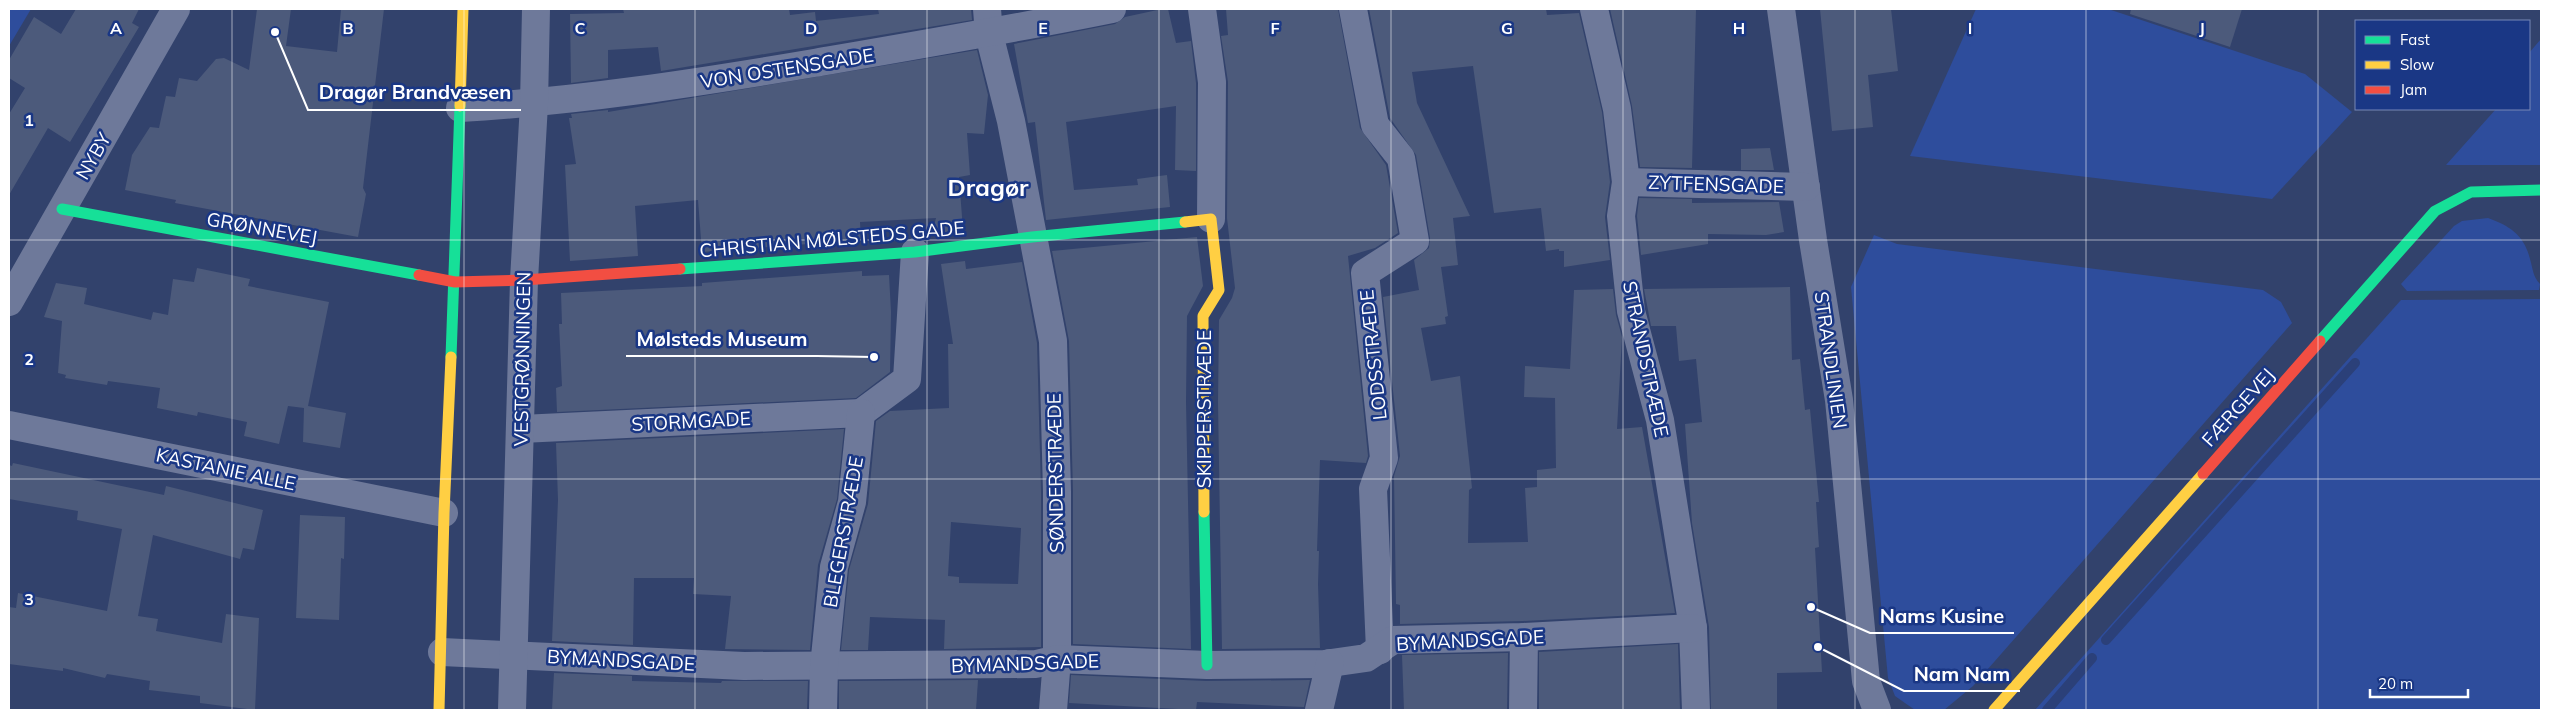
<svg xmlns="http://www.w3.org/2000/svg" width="2550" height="719" font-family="Mulish,sans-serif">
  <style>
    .green { fill: #2e4d9c }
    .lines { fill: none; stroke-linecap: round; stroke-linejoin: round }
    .stream { stroke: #2b4079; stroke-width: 10 }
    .building { fill: #4c5a7b; fill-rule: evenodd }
    .street { stroke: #6e799a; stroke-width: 28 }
    .fast { stroke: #16e098; stroke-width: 11 }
    .slow { stroke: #ffcf43; stroke-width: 11 }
    .jam { stroke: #f24e42; stroke-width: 11 }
    .grid { fill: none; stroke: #fff; stroke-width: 1; stroke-opacity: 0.55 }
    .labels { text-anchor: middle; stroke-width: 5; stroke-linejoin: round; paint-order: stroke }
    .street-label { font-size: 19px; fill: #fff; stroke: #1a3785 }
    .district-label { font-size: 24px; font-weight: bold; fill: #fff; stroke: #1a3785 }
    .grid-label { font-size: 16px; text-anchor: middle; font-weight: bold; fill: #fff; stroke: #1a3785; stroke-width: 5; stroke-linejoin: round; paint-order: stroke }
    .leader { fill: none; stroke: #fff; stroke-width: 2 }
    .callout-dot { fill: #fff; stroke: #1a3785; stroke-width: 2 }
    .callout-label { font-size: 20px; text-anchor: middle; font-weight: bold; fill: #fff; stroke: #1a3785; stroke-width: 5; stroke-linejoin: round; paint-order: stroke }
  </style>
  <rect width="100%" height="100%" fill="#32426c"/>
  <g class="green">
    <polygon points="9,9 31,9 9,46"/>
    <polygon points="1976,9 2108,9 2305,74 2352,112 2272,199 1910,156"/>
    <polygon points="2541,39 2541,165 2446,165 2496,109 2529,109 2529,53"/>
    <path d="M2488,218C2510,226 2524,235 2530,259C2533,269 2533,277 2540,284L2539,290L2407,291L2401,284L2454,226L2462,221Z"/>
    <polygon points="1874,235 1897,244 2263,290 2281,302 2292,323 1973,686 1944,710 1915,710 1895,696 1888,678 1851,287"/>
    <polygon points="2541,299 2541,710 2035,710 2401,300"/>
  </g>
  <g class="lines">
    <g class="stream">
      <polyline points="2106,640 2355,363"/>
      <polyline points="2047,710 2092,658"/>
    </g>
  </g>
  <g class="building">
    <polygon points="76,9 139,9 132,23 139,27 70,142 48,128 9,195 9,114 25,88 9,78 9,60 34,17 61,34"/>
    <polygon points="257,9 291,9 286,46 337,52 341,9 384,9 363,188 366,194 358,237 175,203 176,200 125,190 132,155 150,127 159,128 166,96 175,97 179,78 197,81 216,59 224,58 249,70"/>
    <polygon points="623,9 789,9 790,15 815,12 816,21 879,14 878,9 971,9 972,20 661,71 658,47 608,50 608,78 571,83 570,14 624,13"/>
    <polygon points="1162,9 1168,9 1176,43 1191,41 1196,83 1196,171 1175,170 1176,106 1066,122 1074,190 1138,185 1137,179 1167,175 1170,207 1046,220 1035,122 1028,123 1014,44 1115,24 1125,17"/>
    <polygon points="1226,9 1338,9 1360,128 1386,165 1398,233 1375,248 1348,256 1368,456 1366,463 1320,460 1317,551 1319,551 1318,584 1320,648 1222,649 1218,402 1219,320 1232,298 1235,288 1227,218 1228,82 1221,36 1228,35"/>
    <polygon points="1369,9 1546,9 1547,15 1579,13 1602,112 1610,182 1605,217 1610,260 1564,267 1564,251 1559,251 1559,249 1546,251 1541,208 1494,213 1473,66 1412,72 1417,103 1470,216 1453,218 1458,265 1441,267 1448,316 1445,317 1446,324 1421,328 1431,381 1460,376 1472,488 1469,490 1468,543 1528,542 1525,488 1537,487 1537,470 1556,468 1555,398 1524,397 1525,366 1570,369 1574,290 1613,289 1616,315 1622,337 1617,429 1642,427 1675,613 1523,621 1400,624 1400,605 1396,604 1394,476 1400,456 1383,297 1419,290 1414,260 1429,248 1430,238 1416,155 1390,118"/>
    <polygon points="1610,9 1696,9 1692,168 1640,167 1632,106"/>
    <polygon points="1820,9 1891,9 1898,71 1868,75 1873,127 1832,131"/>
    <polygon points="2131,9 2242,9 2230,47 2130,14"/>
    <polygon points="977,50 988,95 984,134 967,133 970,175 959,177 963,230 932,234 936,218 860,222 861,240 702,252 698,200 635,206 638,256 570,261 565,165 576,164 569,118 572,118 571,114 608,110 608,112"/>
    <polygon points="1770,148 1774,170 1741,170 1741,149"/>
    <polygon points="1639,198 1692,199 1692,203 1779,202 1784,232 1766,235 1708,234 1708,244 1641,255 1637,216"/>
    <polygon points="1197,237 1203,286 1187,316 1186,402 1191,649 1073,644 1073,492 1069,341 1052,251"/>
    <path d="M965,261L966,269L1022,262L1037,343L1041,492V647L944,649L945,620L870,617L868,650H841L849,570L868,504L876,421L890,411L949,408L948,344H953L941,264ZM951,522L1021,528L1018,584L959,583V577L948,576Z"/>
    <polygon points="197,268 250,279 248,286 329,302 308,406 346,413 340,448 303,442 304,408 288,406 279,444 244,436 247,422 198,412 197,416 157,408 160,388 108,381 107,385 65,378 66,375 58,373 62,321 44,317 56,283 87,288 84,304 151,320 153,312 168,315 173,279 194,282"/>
    <polygon points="862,271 862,276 889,275 891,312 890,372 856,398 557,412 556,388 562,386 559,324 562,324 561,293 702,286 702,283"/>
    <polygon points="1790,287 1792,360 1800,359 1805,410 1810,409 1819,502 1816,502 1819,547 1815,548 1822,672 1777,673 1777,710 1711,710 1709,627 1692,523 1685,424 1702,422 1696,359 1679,361 1676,326 1651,326 1644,289"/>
    <polygon points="844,429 837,499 818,565 810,650 725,649 731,596 693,594 694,578 634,578 633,645 552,641 558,500 556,443"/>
    <polygon points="13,463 164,495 166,486 263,510 254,550 243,548 240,559 153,535 138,616 158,619 156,631 222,643 226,614 259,618 255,710 200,703 200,696 149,690 150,681 107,674 105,678 63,668 63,671 9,664 9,607 16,608 18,593 107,611 122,529 77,520 78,511 9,499 9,465 12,466"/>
    <polygon points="300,515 345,517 344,559 341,558 339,620 296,618"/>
    <polygon points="1678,644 1680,710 1539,710 1539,652"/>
    <polygon points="1508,653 1507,710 1404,710 1402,655"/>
    <polygon points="554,673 632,676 632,681 721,683 722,681 808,681 807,710 552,710"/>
    <polygon points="1071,675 1206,681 1310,680 1304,707 1197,702 1196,710 1069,703"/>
    <polygon points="978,680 976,710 839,710 839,681"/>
  </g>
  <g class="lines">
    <g class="street">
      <polyline points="987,9 989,34 1011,121 1053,341 1057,492 1057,659 1053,710"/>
      <polyline points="1202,9 1212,82 1211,219"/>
      <polyline points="1353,9 1375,125 1401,158 1415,241 1365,273 1384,458 1373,489 1380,650"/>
      <polyline points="1594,9 1617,109 1626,182 1621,216 1631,311 1660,420 1693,628 1696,710"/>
      <polyline points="1781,9 1813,240 1839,400 1866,681 1877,710"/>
      <path d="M460,108C579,101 696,83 814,63C913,46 1013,29 1112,9"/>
      <polyline points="1626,182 1806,187"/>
      <polyline points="9,302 176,9"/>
      <polyline points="861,413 907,379 915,252"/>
      <polyline points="9,425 444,513"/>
      <polyline points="521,429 861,413"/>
      <polyline points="442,652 744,666 1036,664 1057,659 1207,665 1324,664 1366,658 1393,640 1524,637 1693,628"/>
      <polyline points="512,710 524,280 534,104 536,9"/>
      <polyline points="823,710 824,667 834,567 852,502 861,413"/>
      <polyline points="1319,710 1330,663"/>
      <polyline points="1523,710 1524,637"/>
    </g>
    <g class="fast">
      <polyline points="62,209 419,275"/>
      <polyline points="680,269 915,252 1032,237 1185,222"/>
      <polyline points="2320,341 2435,211 2471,192 2541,190"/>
      <polyline points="451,357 460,106"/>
      <polyline points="1204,512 1207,665"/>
    </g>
    <g class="slow">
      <polyline points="460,106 463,9"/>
      <polyline points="1185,222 1211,219 1219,290 1203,316 1204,512"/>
      <polyline points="439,710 444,513 451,357"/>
      <polyline points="1994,710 2203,474"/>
    </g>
    <g class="jam">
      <polyline points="419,275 455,282 524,280 680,269"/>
      <polyline points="2203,474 2320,341"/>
    </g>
  </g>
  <path class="grid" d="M232,9V710M464,9V710M695,9V710M927,9V710M1159,9V710M1391,9V710M1623,9V710M1855,9V710M2086,9V710M2318,9V710M9,240H2541M9,479H2541"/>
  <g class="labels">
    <g class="street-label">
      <text transform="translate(787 68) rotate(-9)" y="7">VON OSTENSGADE</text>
      <text transform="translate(93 156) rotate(-60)" y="7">NYBY</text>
      <text transform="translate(1716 184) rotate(2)" y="7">ZYTFENSGADE</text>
      <text transform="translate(262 228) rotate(10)" y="7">GRØNNEVEJ</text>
      <text transform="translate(832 239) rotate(-5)" y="7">CHRISTIAN MØLSTEDS GADE</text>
      <text transform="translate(1373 355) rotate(-96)" y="7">LODSSTRÆDE</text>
      <text transform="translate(522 359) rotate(-89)" y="7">VESTGRØNNINGEN</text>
      <text transform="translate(1646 359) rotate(78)" y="7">STRANDSTRÆDE</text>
      <text transform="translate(1831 360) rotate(82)" y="7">STRANDLINIEN</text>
      <text transform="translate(2238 407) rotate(-48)" y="7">FÆRGEVEJ</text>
      <text transform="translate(1204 409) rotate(-90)" y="7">SKIPPERSTRÆDE</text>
      <text transform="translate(691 421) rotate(-3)" y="7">STORMGADE</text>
      <text transform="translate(226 469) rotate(12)" y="7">KASTANIE ALLE</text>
      <text transform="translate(1055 473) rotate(-91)" y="7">SØNDERSTRÆDE</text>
      <text transform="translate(843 532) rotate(-80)" y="7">BLEGERSTRÆDE</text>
      <text transform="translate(1470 640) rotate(-3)" y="7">BYMANDSGADE</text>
      <text transform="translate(621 660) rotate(3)" y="7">BYMANDSGADE</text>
      <text transform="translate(1025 663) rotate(-2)" y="7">BYMANDSGADE</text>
    </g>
    <g class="district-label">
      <text x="988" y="196">Dragør</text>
    </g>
  </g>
  <g class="grid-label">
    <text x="116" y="34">A</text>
    <text x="348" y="34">B</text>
    <text x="580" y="34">C</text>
    <text x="811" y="34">D</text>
    <text x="1043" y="34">E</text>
    <text x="1275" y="34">F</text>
    <text x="1507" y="34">G</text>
    <text x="1739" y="34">H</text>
    <text x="1970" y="34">I</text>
    <text x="2202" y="34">J</text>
    <text x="29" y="126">1</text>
    <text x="29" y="365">2</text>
    <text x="29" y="605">3</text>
  </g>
  <path class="leader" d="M275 32L308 110H521M874 357L817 356H626M1811 607L1870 633H2014M1818 647L1904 691H2020"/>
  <g class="callout-dot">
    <circle cx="275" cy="32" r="5"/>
    <circle cx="874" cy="357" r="5"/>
    <circle cx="1811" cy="607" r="5"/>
    <circle cx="1818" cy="647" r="5"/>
  </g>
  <g class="callout-label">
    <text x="415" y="99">Dragør Brandvæsen</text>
    <text x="722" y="346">Mølsteds Museum</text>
    <text x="1942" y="623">Nams Kusine</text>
    <text x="1962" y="681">Nam Nam</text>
  </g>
  <rect width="2550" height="719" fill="none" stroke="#ffffff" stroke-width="20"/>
  <rect x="2355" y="20" width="175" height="90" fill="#1a3785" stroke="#7687b6"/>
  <rect x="2365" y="36" width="25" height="8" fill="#16e098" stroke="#7687b6"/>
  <text x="2400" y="45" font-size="15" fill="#ffffff">Fast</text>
  <rect x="2365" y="61" width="25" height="8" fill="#ffcf43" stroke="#7687b6"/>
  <text x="2400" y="70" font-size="15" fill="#ffffff">Slow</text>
  <rect x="2365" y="86" width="25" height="8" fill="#f24e42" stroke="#7687b6"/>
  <text x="2400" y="95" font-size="15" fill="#ffffff">Jam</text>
  <path d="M2370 689v8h98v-8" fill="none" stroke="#ffffff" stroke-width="2.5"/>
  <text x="2378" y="689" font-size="15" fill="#ffffff" stroke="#1a3785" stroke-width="4" paint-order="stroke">20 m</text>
</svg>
